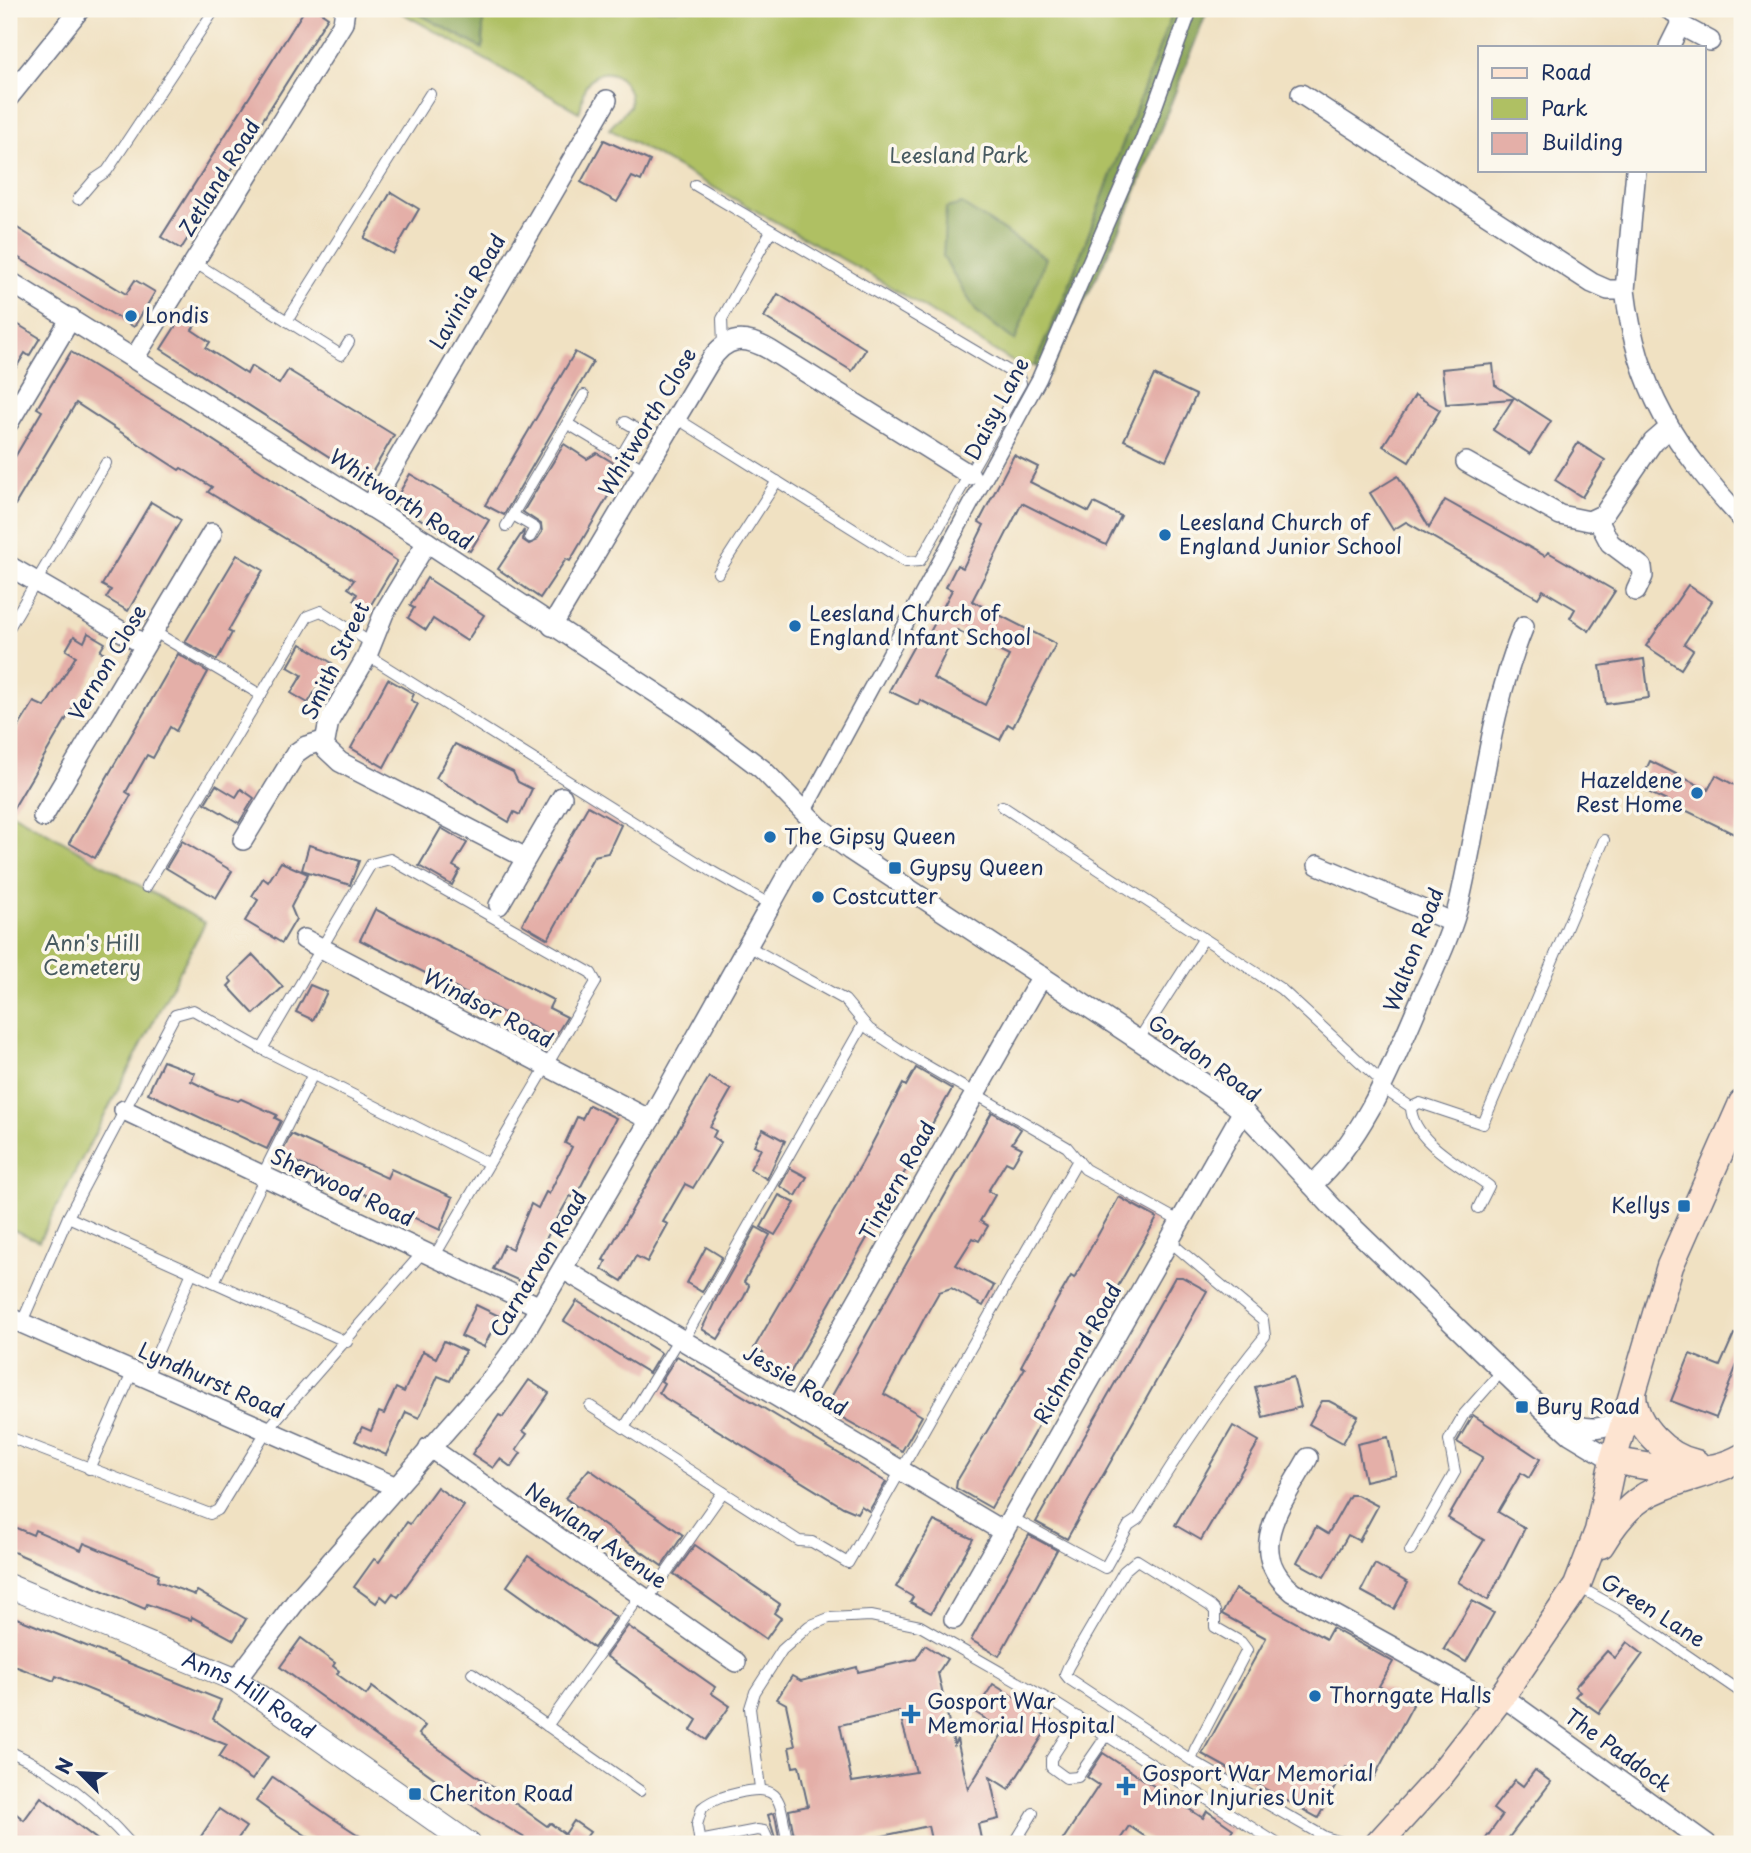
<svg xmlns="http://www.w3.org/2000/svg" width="1751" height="1853" font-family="'Playpen Sans',sans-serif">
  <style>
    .green { fill: #afc063; stroke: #657860; stroke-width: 2 }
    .forest { fill: #8ba659; stroke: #536a5c; stroke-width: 2 }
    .building { fill: #e4afa8; fill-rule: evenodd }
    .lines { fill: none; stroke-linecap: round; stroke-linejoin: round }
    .service-casing { stroke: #666d81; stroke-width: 12 }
    .pedestrian-casing { stroke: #666d81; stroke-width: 17 }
    .minor-casing { stroke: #666d81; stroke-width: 22 }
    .tertiary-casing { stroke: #666d81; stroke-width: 25 }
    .secondary-casing { stroke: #666d81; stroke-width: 29 }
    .service { stroke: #fff; stroke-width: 10 }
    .pedestrian { stroke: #fff; stroke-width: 14 }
    .minor { stroke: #fff; stroke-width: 19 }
    .tertiary { stroke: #fff; stroke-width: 23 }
    .secondary { stroke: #fde4d1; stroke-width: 26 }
    .poi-dot { fill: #1f6fb2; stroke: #fbf7ec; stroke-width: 2.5 }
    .labels { text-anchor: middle; stroke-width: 7; stroke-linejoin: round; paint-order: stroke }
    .park-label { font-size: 21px; fill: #475a60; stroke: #fbf7ec }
    .street-label { font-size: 21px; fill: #1b2f5e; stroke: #fbf7ec }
    .poi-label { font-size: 21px; fill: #1b2f5e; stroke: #fbf7ec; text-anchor: start }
  </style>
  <rect width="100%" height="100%" fill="#fbf7ec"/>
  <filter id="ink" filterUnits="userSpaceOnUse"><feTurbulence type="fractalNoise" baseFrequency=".0143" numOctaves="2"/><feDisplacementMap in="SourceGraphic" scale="14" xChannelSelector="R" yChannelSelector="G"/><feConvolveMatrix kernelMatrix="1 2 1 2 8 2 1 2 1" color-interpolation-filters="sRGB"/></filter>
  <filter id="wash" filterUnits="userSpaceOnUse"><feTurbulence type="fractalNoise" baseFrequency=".00686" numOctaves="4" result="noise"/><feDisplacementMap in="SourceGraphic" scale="28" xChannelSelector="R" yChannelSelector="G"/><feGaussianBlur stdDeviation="1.57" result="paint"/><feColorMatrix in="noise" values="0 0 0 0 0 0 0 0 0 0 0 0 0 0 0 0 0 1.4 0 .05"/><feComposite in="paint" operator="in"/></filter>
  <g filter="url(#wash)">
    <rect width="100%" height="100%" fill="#f0e1c2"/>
    <g class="green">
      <path d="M395,9H1174L1067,291L1034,366L1018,365L869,274L609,129L630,106C634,83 608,60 589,81C580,91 584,102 579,112Z"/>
      <polygon points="9,811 205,923 39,1241 9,1228"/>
    </g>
    <g class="forest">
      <polygon points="410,9 483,9 483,49"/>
      <polygon points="1174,9 1208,9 1128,212 1049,374 1034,366 1067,291"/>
      <polygon points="962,204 1046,258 1015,341 976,311 943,257 946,208"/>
    </g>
    <g id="blocks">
      <g class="building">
        <polygon points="305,9 316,9 328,17 181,249 161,237"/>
        <polygon points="604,140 650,161 641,181 632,177 617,202 581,182"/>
        <polygon points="391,192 419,209 393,254 364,238"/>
        <polygon points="9,223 126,294 135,280 155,292 134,327 9,252"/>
        <polygon points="778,294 866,349 852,371 764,317"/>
        <polygon points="186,310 199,319 192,330 210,342 206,348 247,374 251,366 279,384 288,370 394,435 367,481 161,349"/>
        <polygon points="9,319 40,338 29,356 25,353 9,379"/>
        <polygon points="71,352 176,416 397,561 369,608 354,600 357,594 348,588 354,580 208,492 212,487 181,468 179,470 76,403 9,515 9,467 42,411 37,408"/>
        <polygon points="575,352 593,362 504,515 485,505"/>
        <polygon points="1493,364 1495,385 1551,421 1530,454 1493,430 1513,399 1446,404 1442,369"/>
        <polygon points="1154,375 1196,395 1166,460 1124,440"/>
        <polygon points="1415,395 1440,410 1409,462 1383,446"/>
        <polygon points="1578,443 1605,460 1582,497 1555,480"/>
        <polygon points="564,444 587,459 597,453 624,469 570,561 566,559 540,598 498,569 524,530 523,540 529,544 536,541 542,532 541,524 523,512"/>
        <path d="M1014,455L1038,467L1030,482L1089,512L1094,503L1121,516L1106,545L1022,503L972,601L1056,644L1013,727L1008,724L1000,740L920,700L918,705L889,691L921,633L928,636L952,590L946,587L957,565L963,568L984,525L979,522ZM957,630L1009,656L985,705L933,678Z"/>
        <polygon points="410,474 489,520 470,551 394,502"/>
        <polygon points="1398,476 1429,527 1445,500 1545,556 1548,552 1615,591 1589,631 1570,618 1575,609 1543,590 1538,598 1406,522 1393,530 1370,493"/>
        <polygon points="151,502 181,520 128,611 106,598 111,590 102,585"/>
        <polygon points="237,555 263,570 228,631 232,633 217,660 185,642"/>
        <polygon points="427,578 484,615 467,641 433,619 426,630 408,618 414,608 410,606"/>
        <polygon points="1688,585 1712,601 1684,644 1693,650 1681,669 1646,646"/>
        <polygon points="88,633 105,643 100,651 105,653 9,816 9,742 34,702 45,707 76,656 66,650 74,636 84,642"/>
        <polygon points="301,644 332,663 308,703 291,693 302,675 288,667"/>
        <polygon points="178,654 208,672 176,731 170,727 153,758 147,755 126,792 131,795 95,858 69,843"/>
        <polygon points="1644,659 1649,698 1606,704 1600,666"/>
        <polygon points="388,679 414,694 411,700 418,704 384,767 351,748"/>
        <polygon points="455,744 513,772 518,782 532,789 520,815 514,812 509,822 436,778"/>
        <polygon points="1650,761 1708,790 1716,775 1742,789 1742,817 1734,834 1638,787"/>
        <polygon points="216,785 236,797 241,789 254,798 239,823 205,803"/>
        <polygon points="588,806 621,825 608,853 594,856 548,939 522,924"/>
        <polygon points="441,828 467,843 453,866 460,870 452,885 419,866"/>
        <polygon points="182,841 232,871 216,898 166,868"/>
        <polygon points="309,845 359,861 350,885 302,870"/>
        <polygon points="281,862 308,874 291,907 296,919 282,943 245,921 258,900 252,896 263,878 268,882"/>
        <polygon points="375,909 553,1000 549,1008 567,1017 554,1038 360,940"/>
        <polygon points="253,955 283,987 254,1014 228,986 232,982 229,978"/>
        <polygon points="310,985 327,992 313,1020 296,1012"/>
        <polygon points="163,1061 195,1073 191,1081 219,1095 238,1101 241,1099 277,1115 275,1118 281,1121 267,1149 148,1093"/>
        <polygon points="916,1068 952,1089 785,1382 765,1370 768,1365 759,1360 763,1353 754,1348 862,1163 903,1084 906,1086"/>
        <polygon points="709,1077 731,1090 710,1127 716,1131 713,1137 721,1142 693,1188 685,1184 663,1222 668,1224 647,1262 636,1256 622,1281 602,1269 606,1261 603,1260"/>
        <polygon points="589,1105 616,1118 575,1198 570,1196 522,1282 493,1269 504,1245 512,1249 531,1204 538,1208 546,1192 549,1194 572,1147 565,1143 577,1117 582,1119"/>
        <polygon points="992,1112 1021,1129 1012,1143 1022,1148 1012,1165 1006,1162 988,1191 995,1195 980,1221 988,1226 979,1241 973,1238 956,1265 994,1286 983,1306 951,1288 939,1292 926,1315 884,1394 922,1416 902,1451 825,1408"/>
        <polygon points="763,1129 785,1141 767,1179 750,1169 761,1149 754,1145"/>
        <polygon points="291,1134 387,1178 391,1169 453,1197 440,1230 281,1155"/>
        <polygon points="790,1168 807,1177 796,1196 780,1186"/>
        <polygon points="779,1195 795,1203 775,1235 761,1227"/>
        <polygon points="1119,1197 1157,1218 991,1508 956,1488 957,1481 1025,1368 1021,1366 1057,1300 1071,1276 1074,1278"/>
        <polygon points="756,1227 770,1235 744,1282 749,1286 744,1297 718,1339 702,1329 716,1299"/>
        <polygon points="706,1247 722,1257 702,1292 687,1283"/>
        <polygon points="1175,1277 1182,1277 1207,1291 1067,1539 1036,1522"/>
        <polygon points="577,1301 661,1353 649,1373 564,1321"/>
        <polygon points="476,1305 499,1316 484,1347 461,1336"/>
        <polygon points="1734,1334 1742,1337 1742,1352 1716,1418 1671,1401 1690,1354 1720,1366"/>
        <polygon points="444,1341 465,1351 450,1381 438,1376 419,1418 406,1412 386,1455 355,1441 362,1427 371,1431 379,1412 384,1414 396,1388 404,1392 423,1351 436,1358"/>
        <polygon points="677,1356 886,1482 869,1511 861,1506 857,1513 843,1507 665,1398 659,1392 664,1383 661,1381"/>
        <polygon points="1293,1377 1301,1407 1263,1417 1255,1387"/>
        <polygon points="529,1380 549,1393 523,1431 527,1434 516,1450 521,1453 511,1467 500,1459 493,1468 472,1454 499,1415 503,1417"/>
        <polygon points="1322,1401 1329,1401 1358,1416 1343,1443 1309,1424"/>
        <polygon points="1473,1415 1540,1459 1529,1478 1521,1473 1498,1512 1525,1528 1488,1600 1458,1582 1484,1540 1448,1518 1483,1457 1457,1442"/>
        <polygon points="1233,1426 1259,1441 1201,1540 1175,1525"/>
        <polygon points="1388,1437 1396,1474 1365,1481 1357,1444"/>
        <polygon points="589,1469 683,1535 662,1566 565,1498"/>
        <polygon points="437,1487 464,1506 398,1597 393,1593 387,1601 381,1596 376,1603 354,1587 374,1559 379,1562 407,1522 410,1524"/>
        <polygon points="1350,1495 1357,1495 1378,1506 1359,1541 1348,1535 1324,1577 1297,1562 1316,1527 1328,1534"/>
        <polygon points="934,1521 973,1539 931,1613 910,1602 913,1597 896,1587"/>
        <polygon points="9,1525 33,1535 35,1530 81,1550 84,1543 159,1574 157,1581 195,1595 197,1591 246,1619 234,1640 192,1617 191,1620 147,1604 145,1609 9,1550"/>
        <polygon points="1029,1535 1057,1550 999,1656 971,1640"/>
        <polygon points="695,1545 780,1604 774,1613 781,1618 766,1639 674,1574"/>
        <polygon points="528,1556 616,1617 594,1648 507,1586"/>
        <polygon points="1375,1564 1408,1583 1394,1609 1361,1591"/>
        <polygon points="1235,1589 1326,1639 1332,1628 1393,1662 1379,1686 1413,1705 1372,1781 1346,1767 1318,1818 1202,1754 1266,1638 1222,1614"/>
        <polygon points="1472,1601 1494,1613 1466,1662 1444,1649"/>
        <polygon points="9,1615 221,1700 213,1719 268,1757 252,1780 219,1757 227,1745 56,1676 54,1681 9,1664"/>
        <polygon points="628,1626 715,1687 711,1693 730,1706 706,1740 691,1730 697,1720 606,1656"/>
        <polygon points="301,1638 335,1663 333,1666 339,1671 337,1674 366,1695 372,1687 425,1726 419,1734 425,1739 547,1826 550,1823 565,1834 574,1821 590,1832 581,1844 535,1844 483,1813 280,1667"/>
        <polygon points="1627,1642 1643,1654 1599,1713 1575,1696 1580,1691 1575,1687 1607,1651 1615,1658"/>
        <path d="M925,1645L947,1659L938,1673L954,1745L957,1739L968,1789L1004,1731L975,1712L993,1684L1052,1721L1009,1789L990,1777L999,1819L978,1824L982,1844H932L928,1826L860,1841L861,1844H816L815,1837L795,1841L789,1810L808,1806L799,1766L793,1767L789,1747L795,1746L786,1704L777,1699L792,1676L801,1681L857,1667L858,1672L916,1659ZM899,1712L916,1772L852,1782L840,1725Z"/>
        <polygon points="1103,1753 1203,1818 1207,1811 1233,1829 1223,1844 1156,1844 1129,1826 1117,1844 1060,1844 1099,1785 1087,1777"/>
        <polygon points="1535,1770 1551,1782 1504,1844 1482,1844 1502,1816 1493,1809 1515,1780 1523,1786"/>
        <polygon points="273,1777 331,1817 372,1844 319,1844 278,1817 256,1801"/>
        <polygon points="41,1797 62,1813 103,1844 9,1844 9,1808 24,1820"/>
        <polygon points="219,1809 246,1827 234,1844 196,1844"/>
        <polygon points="774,1813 776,1820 780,1844 777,1844 768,1815"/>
      </g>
    </g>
  </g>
  <g filter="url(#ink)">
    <use href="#blocks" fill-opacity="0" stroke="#666d81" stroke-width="2"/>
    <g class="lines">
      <g class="service-casing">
        <g id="service">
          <polyline points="78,199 95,179 107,171 215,9"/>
          <polyline points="194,262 341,355 349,342"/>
          <polyline points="287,321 430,94"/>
          <polyline points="723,344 722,319 771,231"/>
          <polyline points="676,418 906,562 920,561 1021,383 1019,377 695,185"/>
          <polyline points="568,424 645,470"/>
          <polyline points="621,456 637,429 625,422"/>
          <polyline points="513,515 535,528 530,537"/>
          <polyline points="506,526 584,395"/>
          <polyline points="718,573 777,481"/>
          <polyline points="9,628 106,463"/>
          <polyline points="153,631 261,695"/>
          <polyline points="367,655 713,872 771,905"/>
          <polyline points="1002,806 1281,989 1384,1084"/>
          <polyline points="146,887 308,616 321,611 371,643"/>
          <polyline points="748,946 845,1000 869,1029 910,1056 1067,1147 1085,1169 1179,1221"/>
          <polyline points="1139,1039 1204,938"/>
          <polyline points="262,1049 371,864 390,859 591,973 596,982 434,1257"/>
          <polyline points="1382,1088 1411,1107"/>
          <polyline points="1411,1107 1420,1103 1483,1124 1604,840"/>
          <path d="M1411,1107C1412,1142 1464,1167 1489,1186L1478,1208"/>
          <polyline points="262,1176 313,1074"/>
          <polyline points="68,1217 347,1342"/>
          <polyline points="214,1282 265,1177"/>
          <polyline points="22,1322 68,1217 175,1015 193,1010 262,1049 488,1163"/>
          <polyline points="683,1341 864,1023"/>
          <polyline points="147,1377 192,1272"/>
          <polyline points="590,1406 799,1541 812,1542 848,1563 1078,1160"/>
          <polyline points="624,1428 679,1338"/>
          <polyline points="9,1437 210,1514 218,1510 267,1430 423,1252"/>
          <polyline points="89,1469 133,1371"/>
          <path d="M1012,1518L1105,1568L1129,1525L1138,1519C1177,1455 1217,1394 1265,1336L1263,1320L1168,1240"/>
          <polyline points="1410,1551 1455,1472 1449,1440 1464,1414 1502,1371"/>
          <polyline points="1577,1586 1621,1610 1742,1693"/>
          <polyline points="647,1600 723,1492"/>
          <polyline points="472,1673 640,1791"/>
          <polyline points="1078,1717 1051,1759 1051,1767 1066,1778 1078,1777 1107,1735"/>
          <polyline points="547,1726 641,1595"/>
          <path d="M9,1751C60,1774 94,1803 131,1844"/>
          <polyline points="1194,1762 1192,1757 1195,1749 1247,1650 1241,1642 1215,1627 1215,1611 1210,1606 1137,1560 1124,1571 1068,1667 1065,1674 1069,1679 1194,1762 1325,1837 1348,1844"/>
          <polyline points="760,1788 750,1708 755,1692 782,1650 809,1626 829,1618 871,1616 920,1626 1058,1705 1278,1844"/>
          <polyline points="699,1841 757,1830 764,1831 770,1844"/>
          <path d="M700,1844L697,1825L702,1808C713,1799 725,1796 738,1793C786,1781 779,1806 788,1844"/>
          <polyline points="1014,1844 1033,1813"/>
        </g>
      </g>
      <g class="pedestrian-casing">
        <polyline id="pedestrian" points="803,813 1039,379 1143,139 1190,9"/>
      </g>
      <g class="minor-casing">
        <g id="minor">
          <polyline points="1668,9 1679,15 1680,25 1669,47"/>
          <polyline points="1680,25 1710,41"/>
          <path d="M1301,94L1592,283L1608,290H1625C1637,391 1675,446 1742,519"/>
          <polyline points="9,97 80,9"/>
          <polyline points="9,281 427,542 700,722 762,769 819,827 850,850 1220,1094 1243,1111 1335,1210 1527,1395 1570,1434 1613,1460"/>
          <polyline points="1625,290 1636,170"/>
          <polyline points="135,357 343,23 345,9"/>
          <polyline points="9,422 71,318"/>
          <polyline points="1466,462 1560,515 1589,521 1604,514 1653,442 1668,429"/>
          <polyline points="370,507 607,100"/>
          <polyline points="1597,518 1610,543 1642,567 1643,576 1636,591"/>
          <polyline points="427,542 384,613 366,658 329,721 324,747 340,762 526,858"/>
          <polyline points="9,566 145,645"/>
          <path d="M552,626L710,361C727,335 745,336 770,350L970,475"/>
          <polyline points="43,817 212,533"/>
          <polyline points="243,840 296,753 306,746 323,741"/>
          <polyline points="1318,865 1452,922"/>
          <polyline points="499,905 562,797"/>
          <polyline points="304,939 650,1120"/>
          <polyline points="124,1110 540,1307"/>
          <path d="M1312,1185C1367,1135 1394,1060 1423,994C1437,963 1452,932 1460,899C1481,808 1489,712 1524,626"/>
          <polyline points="563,1269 1004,1532"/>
          <polyline points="10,1318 394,1486"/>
          <polyline points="796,1408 1042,976"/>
          <path d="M1563,1419C1585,1432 1613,1433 1627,1407"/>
          <polyline points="429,1447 736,1662"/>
          <path d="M1308,1458C1283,1503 1242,1550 1293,1592L1496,1704"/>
          <polyline points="954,1619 1243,1111"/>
          <polyline points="236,1680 297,1600 495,1375 522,1337 650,1120 795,861 819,827"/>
          <polyline points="1502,1696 1707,1844"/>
        </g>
      </g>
      <g class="tertiary-casing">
        <g id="tertiary">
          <path id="s1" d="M9,1586L236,1680L469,1844"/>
        </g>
      </g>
      <g class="secondary-casing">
        <g id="secondary">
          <path d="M1633,1394C1634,1426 1667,1457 1696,1463"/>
          <path d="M1613,1460C1654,1468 1704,1479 1742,1457"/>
          <path d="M1601,1545C1637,1484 1664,1489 1725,1466"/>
          <polyline points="1378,1844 1440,1776 1502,1696 1577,1586 1598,1531 1613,1460 1670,1266 1742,1103"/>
        </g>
      </g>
      <use href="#service" class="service"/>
      <use href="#pedestrian" class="pedestrian"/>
      <use href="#minor" class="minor"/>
      <use href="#tertiary" class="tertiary"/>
      <use href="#secondary" class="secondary"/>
    </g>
  </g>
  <g class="poi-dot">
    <circle cx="131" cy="316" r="7"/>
    <circle cx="1165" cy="535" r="7"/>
    <circle cx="795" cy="626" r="7"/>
    <circle cx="1697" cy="793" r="7"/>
    <circle cx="770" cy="837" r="7"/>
    <rect x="888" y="861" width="14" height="14" rx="3.5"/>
    <circle cx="818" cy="897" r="7"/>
    <rect x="1677" y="1199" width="14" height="14" rx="3.5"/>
    <rect x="1515" y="1400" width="14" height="14" rx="3.5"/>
    <circle cx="1315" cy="1696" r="7"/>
    <path d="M907.5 1703.5h7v7h7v7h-7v7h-7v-7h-7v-7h7z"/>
    <path d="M1122.5 1775.5h7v7h7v7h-7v7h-7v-7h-7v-7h7z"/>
    <rect x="408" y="1787" width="14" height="14" rx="3.5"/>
  </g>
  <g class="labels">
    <g class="park-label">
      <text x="959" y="163">Leesland Park</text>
      <text x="92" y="951">Ann's Hill<tspan x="92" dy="24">Cemetery</tspan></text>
    </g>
    <g class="street-label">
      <text transform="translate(220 178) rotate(-58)" y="7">Zetland Road</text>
      <text transform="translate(468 292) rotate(-60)" y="7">Lavinia Road</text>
      <text transform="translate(997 409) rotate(-62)" y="7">Daisy Lane</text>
      <text transform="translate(648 422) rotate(-59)" y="7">Whitworth Close</text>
      <text transform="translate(401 500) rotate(33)" y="7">Whitworth Road</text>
      <text transform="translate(336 661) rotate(-64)" y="7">Smith Street</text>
      <text transform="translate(108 663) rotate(-59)" y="7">Vernon Close</text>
      <text transform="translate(1414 950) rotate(-69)" y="7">Walton Road</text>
      <text transform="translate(488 1009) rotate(28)" y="7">Windsor Road</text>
      <text transform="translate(1204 1059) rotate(36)" y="7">Gordon Road</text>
      <text transform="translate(898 1181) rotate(-61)" y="7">Tintern Road</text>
      <text transform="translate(342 1188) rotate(25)" y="7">Sherwood Road</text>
      <text transform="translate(539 1264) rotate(-59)" y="7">Carnarvon Road</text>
      <text transform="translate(1078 1354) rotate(-61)" y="7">Richmond Road</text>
      <text transform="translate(211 1381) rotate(24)" y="7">Lyndhurst Road</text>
      <text transform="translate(795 1381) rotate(31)" y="7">Jessie Road</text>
      <text transform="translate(596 1536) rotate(35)" y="7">Newland Avenue</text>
      <text transform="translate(1653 1611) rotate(32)" y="7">Green Lane</text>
      <text dy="7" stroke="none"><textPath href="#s1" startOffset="264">Anns Hill Road</textPath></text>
      <text transform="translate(1618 1751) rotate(36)" y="7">The Paddock</text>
    </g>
    <g class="poi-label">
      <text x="145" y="323">Londis</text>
      <text x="1179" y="530">Leesland Church of<tspan x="1179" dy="24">England Junior School</tspan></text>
      <text x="809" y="621">Leesland Church of<tspan x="809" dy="24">England Infant School</tspan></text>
      <text x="1683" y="788" text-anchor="end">Hazeldene<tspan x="1683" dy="24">Rest Home</tspan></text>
      <text x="784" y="844">The Gipsy Queen</text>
      <text x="909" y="875">Gypsy Queen</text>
      <text x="832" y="904">Costcutter</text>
      <text x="1670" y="1213" text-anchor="end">Kellys</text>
      <text x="1536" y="1414">Bury Road</text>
      <text x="1329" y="1703">Thorngate Halls</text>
      <text x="927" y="1709">Gosport War<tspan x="927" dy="24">Memorial Hospital</tspan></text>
      <text x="1142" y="1781">Gosport War Memorial<tspan x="1142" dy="24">Minor Injuries Unit</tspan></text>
      <text x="429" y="1801">Cheriton Road</text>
    </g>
  </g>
  <rect width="1751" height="1853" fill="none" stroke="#fbf7ec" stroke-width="35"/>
  <rect x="1478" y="46" width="228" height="126" fill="#fbf7ec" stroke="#a1a7b3" stroke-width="2"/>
  <rect x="1492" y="68" width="35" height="10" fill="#fde4d1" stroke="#a1a7b3" stroke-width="2"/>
  <text x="1541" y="80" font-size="21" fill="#1b2f5e">Road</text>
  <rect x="1492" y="98" width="35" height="21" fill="#afc063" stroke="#a1a7b3" stroke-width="2"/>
  <text x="1541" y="116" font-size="21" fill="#1b2f5e">Park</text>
  <rect x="1492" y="133" width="35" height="21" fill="#e4afa8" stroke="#a1a7b3" stroke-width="2"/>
  <text x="1541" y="150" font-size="21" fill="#1b2f5e">Building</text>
  <g transform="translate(80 1773) rotate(294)" stroke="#fbf7ec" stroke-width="5" paint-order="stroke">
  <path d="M0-5L12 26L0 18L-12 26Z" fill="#1b2f5e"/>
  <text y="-10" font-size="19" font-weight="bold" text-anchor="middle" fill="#1b2f5e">N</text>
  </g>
</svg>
